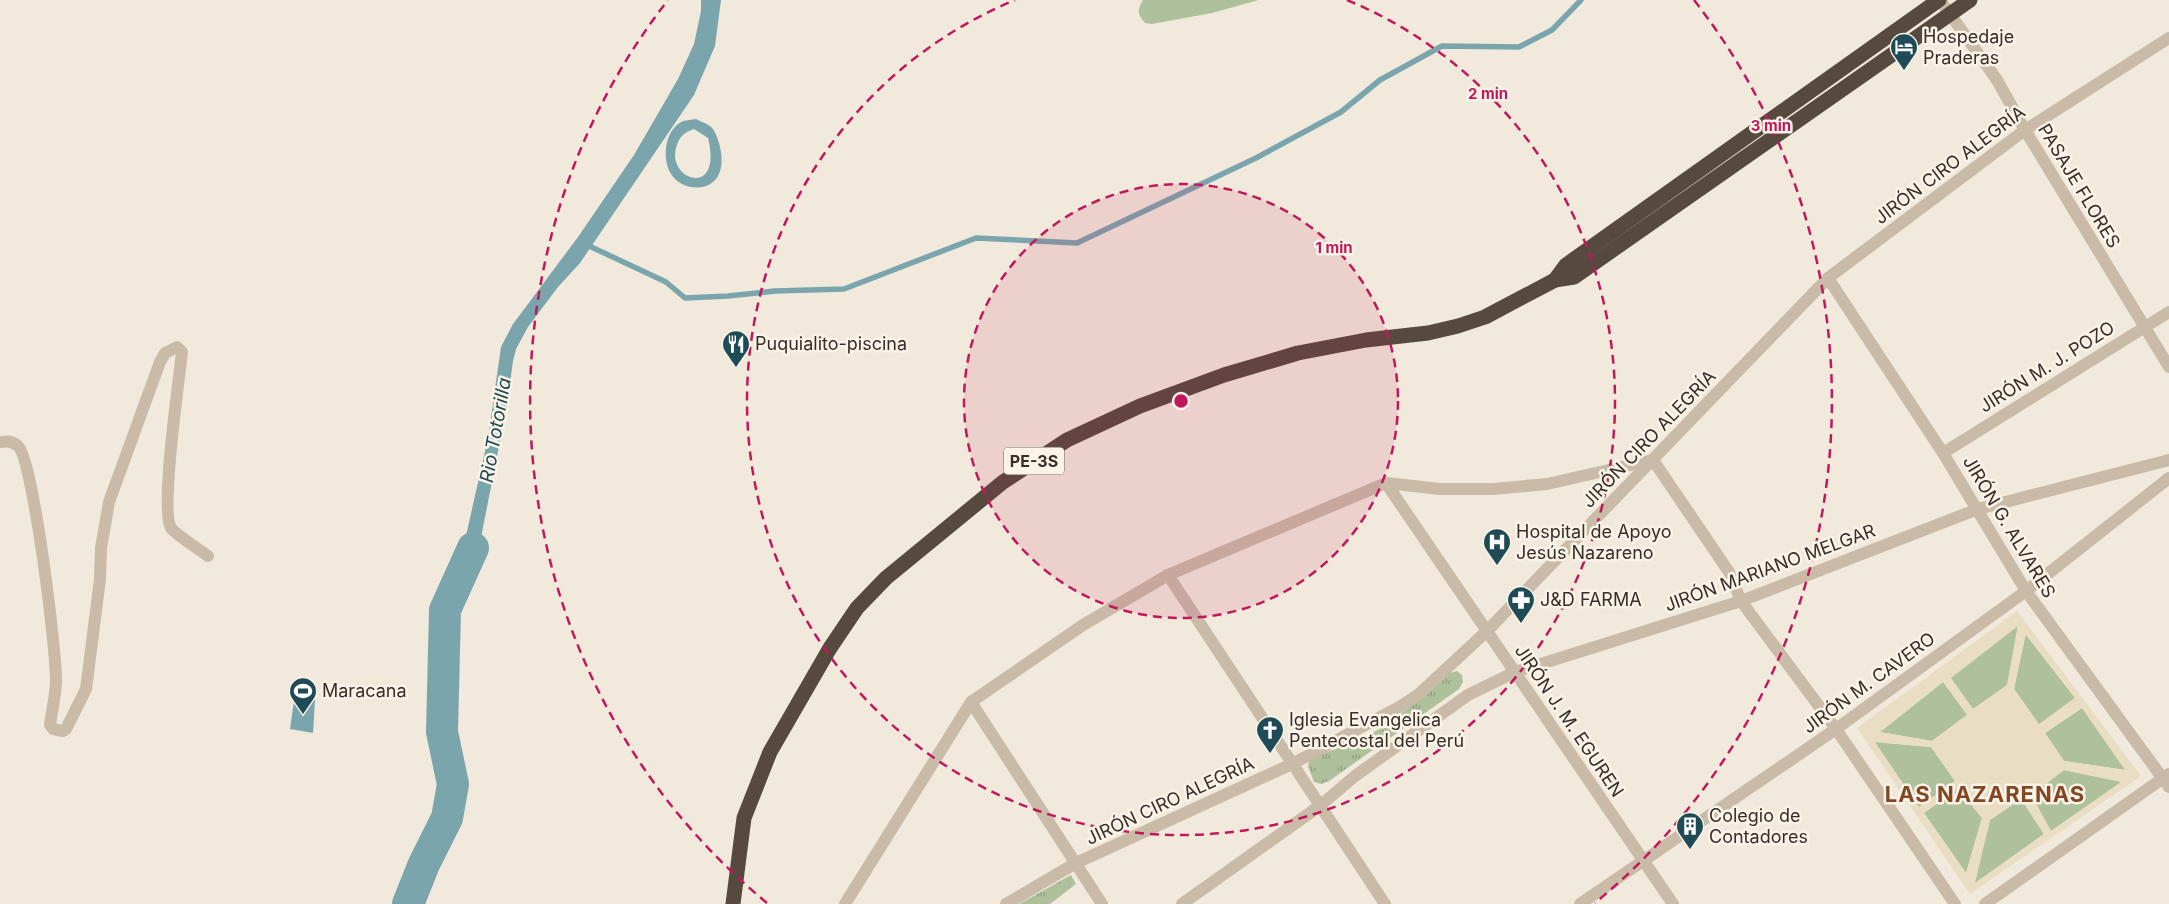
<svg xmlns="http://www.w3.org/2000/svg" width="2169" height="904" font-family="Inter,sans-serif">
  <style>
    .green { fill: #afc09c }
    .park { fill: url(#park-tufts) }
    .plaza { fill: #e9ddc3; fill-rule: evenodd }
    .water { fill: #7ba5ad; fill-rule: evenodd }
    .lines { fill: none; stroke-linecap: round; stroke-linejoin: round }
    .stream { stroke: #7ba5ad; stroke-width: 5.5 }
    .river { stroke: #7ba5ad; stroke-width: 32 }
    .minor { stroke: #c9bba8; stroke-width: 12 }
    .highway { stroke: #564a3f; stroke-width: 15 }
    .ring { fill: none; stroke: #c2185b; stroke-width: 2.5; stroke-dasharray: 9 6 }
    .labels { text-anchor: middle; stroke-width: 5; stroke-linejoin: round; paint-order: stroke }
    .shield { fill: #f9f3e8; stroke: #706962; stroke-width: 1 }
    .shield-label { font-size: 16px; font-weight: bold; fill: #362e28 }
    .poi-label { font-size: 18px; fill: #362e28; stroke: #f9f3e8; text-anchor: start }
    .street-label { font-size: 18px; fill: #362e28; stroke: #f9f3e8 }
    .water-label { font-size: 19px; font-style: italic; fill: #1f4b56; stroke: #f9f3e8 }
    .district-label { font-size: 22px; font-weight: bold; letter-spacing: 1px; fill: #834723; stroke: #f9f3e8 }
    .centre { fill: #c2185b; stroke: #f9f3e8; stroke-width: 2.5 }
    .ring-label { font-size: 15px; text-anchor: middle; font-weight: bold; fill: #c2185b; stroke: #f9f3e8; stroke-width: 5; stroke-linejoin: round; paint-order: stroke }
  </style>
  <defs>
    <pattern id="park-tufts" width="24" height="20" patternUnits="userSpaceOnUse" patternTransform="scale(1.25)"><rect width="24" height="20" fill="#afc09c"/><path d="M3 7l-1-3M5 7V3M7 7l1-3M15 17l-1-3M17 17v-4M19 17l1-3" fill="none" stroke="#8f9c7f"/></pattern>
  </defs>
  <rect width="100%" height="100%" fill="#f1eadc"/>
  <g class="green">
    <path d="M1143,0H1259L1212,13L1152,24L1145,23C1137,14 1137,10 1143,0Z"/>
    <polygon points="2018,625 2007,686 1973,709 1950,678"/>
    <polygon points="2026,633 2075,698 2039,725 2014,689"/>
    <polygon points="1943,682 1968,714 1932,741 1880,732"/>
    <polygon points="2082,708 2126,770 2064,761 2045,733"/>
    <polygon points="1874,742 1931,747 1955,781 1919,807"/>
    <polygon points="2064,770 2122,782 2051,831 2031,795"/>
    <polygon points="1958,788 1982,818 1966,873 1924,813"/>
    <polygon points="2021,799 2044,834 1974,884 1990,820"/>
  </g>
  <g class="park">
    <polygon points="1457,671 1462,675 1463,682 1459,689 1329,781 1321,784 1314,782 1308,766 1309,759 1362,739 1381,728 1422,698 1450,673"/>
    <polygon points="1071,875 1076,884 1050,904 1019,904"/>
  </g>
  <path class="plaza" d="M2017,611L2141,776L1970,894L1857,728ZM2018,626L2007,685L1973,709L1951,678ZM2025,634L2075,698L2039,724L2014,689ZM1943,682L1967,715L1932,741L1880,732ZM2082,708L2125,770L2064,761L2045,733ZM1875,742L1931,747L1955,781L1919,807ZM2064,770L2121,782L2051,831L2031,795ZM1958,789L1982,818L1966,873L1924,813ZM2021,799L2044,834L1975,883L1990,820Z"/>
  <g class="water">
    <polygon points="701,0 721,0 715,46 694,95 580,263 558,287 528,327 516,349 513,361 507,405 479,548 464,591 449,589 461,558 488,438 501,347 513,324 578,237 634,155 678,79 694,44 701,11"/>
    <path d="M696,119C702,122 709,124 713,129C720,140 725,162 719,174C711,193 681,191 671,174C662,159 664,132 681,122C685,120 691,120 696,119ZM694,129L708,138C723,199 667,180 676,148C679,137 683,133 694,129Z"/>
    <polygon points="295,694 315,700 313,733 290,729"/>
  </g>
  <g class="lines">
    <polyline class="stream" points="585,244 666,282 685,298 728,296 775,291 844,289 976,238 1077,243 1256,158 1341,112 1380,80 1442,46 1519,47 1552,30 1581,0"/>
    <polyline class="river" points="408,904 424,864 447,818 453,784 442,732 445,610 473,548"/>
    <g class="minor">
      <polyline points="1940,0 1997,80 2025,130 2169,367"/>
      <polyline points="1828,278 1943,453 2026,591 2169,787"/>
      <path d="M0,442C7,441 12,441 18,446C33,458 57,655 56,683C55,697 52,711 50,725L53,729L63,731L66,729L86,689L100,579L101,548L109,502L160,362L165,353L177,347L182,352C179,380 160,511 171,528C175,534 200,550 208,556"/>
      <polyline points="1943,453 2169,312"/>
      <polyline points="1386,483 1673,904"/>
      <polyline points="1168,575 1385,904"/>
      <polyline points="971,702 1102,904"/>
      <polyline points="845,904 971,702 1083,625 1168,575 1386,483 1440,489 1493,489 1547,484 1653,460 1729,572 1741,601 1836,729 1955,904"/>
      <polyline points="1006,904 1076,863 1292,764 1401,706 1419,694 1487,631 1828,278 2025,130 2169,38"/>
      <polyline points="1182,904 1321,805 1355,776 1468,695 1515,672 1741,601 1978,509 2169,460"/>
      <polyline points="1580,904 1836,729 2026,591 2169,478"/>
      <polyline points="1985,904 2169,774"/>
    </g>
    <g class="highway">
      <polyline points="1555,280 1566,265 1939,0"/>
      <polyline points="733,904 744,818 770,752 830,648 857,608 886,578 1003,482 1067,440 1140,406 1224,375 1298,353 1366,340 1428,333 1458,326 1485,317 1555,280 1574,277 1970,0"/>
    </g>
  </g>
  <circle cx="1181" cy="401" r="217" fill="#c2185b" fill-opacity=".12"/>
  <g class="ring">
    <circle cx="1181" cy="401" r="217"/>
    <path d="M1347 0A434 434 0 1 1 1015 0"/>
    <path d="M767 903A651 651 0 0 1 668 0M1694 0A651 651 0 0 1 1595 903"/>
  </g>
  <defs>
    <g id="hotel-pin" transform="scale(1.4375)"><path d="M0 17L-7.5 6A9.5 9.5 0 1 1 7.5 6Z" fill="#1f4b56" stroke="#f9f3e8"/><path d="M-6-4.5h1.5V1H6V5H4.5V3h-9V5H-6ZM-4 0a1.8 1.8 0 1 1 3.6 0ZM.5 0V-2.5h3Q6-2.5 6 0Z" fill="#fff"/></g>
    <g id="restaurant-pin" transform="scale(1.4375)"><path d="M0 17L-7.5 6A9.5 9.5 0 1 1 7.5 6Z" fill="#1f4b56" stroke="#f9f3e8"/><path d="M-5-6h1v4h1v-4h1v4h1v-4h1v5L-1.5 .5V6h-2V.5L-5-1ZM5-6V6H3V1.5H1.5Q1.5-4 5-6Z" fill="#fff"/></g>
    <g id="hospital-pin" transform="scale(1.4375)"><path d="M0 17L-7.5 6A9.5 9.5 0 1 1 7.5 6Z" fill="#1f4b56" stroke="#f9f3e8"/><path d="M-5-5h3v3.5h4V-5h3V5h-3V1.5h-4V5h-3Z" fill="#fff"/></g>
    <g id="pharmacy-pin" transform="scale(1.4375)"><path d="M0 17L-7.5 6A9.5 9.5 0 1 1 7.5 6Z" fill="#1f4b56" stroke="#f9f3e8"/><path d="M-2-6h4v4h4v4h-4v4h-4v-4h-4v-4h4Z" fill="#fff"/></g>
    <g id="stadium-pin" transform="scale(1.4375)"><path d="M0 17L-7.5 6A9.5 9.5 0 1 1 7.5 6Z" fill="#1f4b56" stroke="#f9f3e8"/><path d="M0-5a6.5 5 0 1 0 0 10a6.5 5 0 1 0 0-10ZM-3.5-1.8h7v3.6h-7Z" fill="#fff"/></g>
    <g id="church-pin" transform="scale(1.4375)"><path d="M0 17L-7.5 6A9.5 9.5 0 1 1 7.5 6Z" fill="#1f4b56" stroke="#f9f3e8"/><path d="M-1.2-6h2.4v3.5h3.3v2.4h-3.3V6h-2.4V-.1h-3.3v-2.4h3.3Z" fill="#fff"/></g>
    <g id="building-pin" transform="scale(1.4375)"><path d="M0 17L-7.5 6A9.5 9.5 0 1 1 7.5 6Z" fill="#1f4b56" stroke="#f9f3e8"/><path d="M-4-6H4V6H1V3H-1V6H-4ZM-2.5-4.3h1.7v1.8h-1.7ZM.8-4.3h1.7v1.8H.8ZM-2.5-1h1.7V.8h-1.7ZM.8-1h1.7V.8H.8Z" fill="#fff"/></g>
  </defs>
  <g fill-rule="evenodd">
    <use href="#hotel-pin" x="1904" y="47"/>
    <use href="#restaurant-pin" x="736" y="344"/>
    <use href="#hospital-pin" x="1497" y="542"/>
    <use href="#pharmacy-pin" x="1521" y="600"/>
    <use href="#stadium-pin" x="303" y="691"/>
    <use href="#church-pin" x="1270" y="730"/>
    <use href="#building-pin" x="1690" y="826"/>
  </g>
  <g class="labels">
    <rect class="shield" x="1004" y="447.5" width="60" height="27" rx="4"/>
    <g class="shield-label">
      <text x="1034" y="467">PE-3S</text>
    </g>
    <g class="poi-label">
      <text x="1923" y="43">Hospedaje<tspan x="1923" dy="21">Praderas</tspan></text>
      <text x="755" y="350">Puquialito-piscina</text>
      <text x="1516" y="538">Hospital de Apoyo<tspan x="1516" dy="21">Jesús Nazareno</tspan></text>
      <text x="1540" y="606">J&amp;D FARMA</text>
      <text x="322" y="697">Maracana</text>
      <text x="1289" y="726">Iglesia Evangelica<tspan x="1289" dy="21">Pentecostal del Perú</tspan></text>
      <text x="1709" y="822">Colegio de<tspan x="1709" dy="21">Contadores</tspan></text>
    </g>
    <g class="street-label">
      <text transform="translate(1950 165) rotate(-37)" y="6">JIRÓN CIRO ALEGRÍA</text>
      <text transform="translate(2079 186) rotate(59)" y="6">PASAJE FLORES</text>
      <text transform="translate(2047 367) rotate(-32)" y="6">JIRÓN M. J. POZO</text>
      <text transform="translate(1649 439) rotate(-46)" y="6">JIRÓN CIRO ALEGRÍA</text>
      <text transform="translate(2009 527) rotate(59)" y="6">JIRÓN G. ALVARES</text>
      <text transform="translate(1770 568) rotate(-20)" y="6">JIRÓN MARIANO MELGAR</text>
      <text transform="translate(1869 683) rotate(-36)" y="6">JIRÓN M. CAVERO</text>
      <text transform="translate(1569 721) rotate(56)" y="6">JIRÓN J. M. EGUREN</text>
      <text transform="translate(1170 801) rotate(-25)" y="6">JIRÓN CIRO ALEGRÍA</text>
    </g>
    <g class="water-label">
      <text transform="translate(495 430) rotate(-80)" y="7">Rio Totorilla</text>
    </g>
    <g class="district-label">
      <text x="1985" y="802">LAS NAZARENAS</text>
    </g>
  </g>
  <circle cx="1181" cy="401" r="8" class="centre"/>
  <g class="ring-label">
    <text x="1488" y="99">2 min</text>
    <text x="1771" y="131">3 min</text>
    <text x="1334" y="253">1 min</text>
  </g>
</svg>
